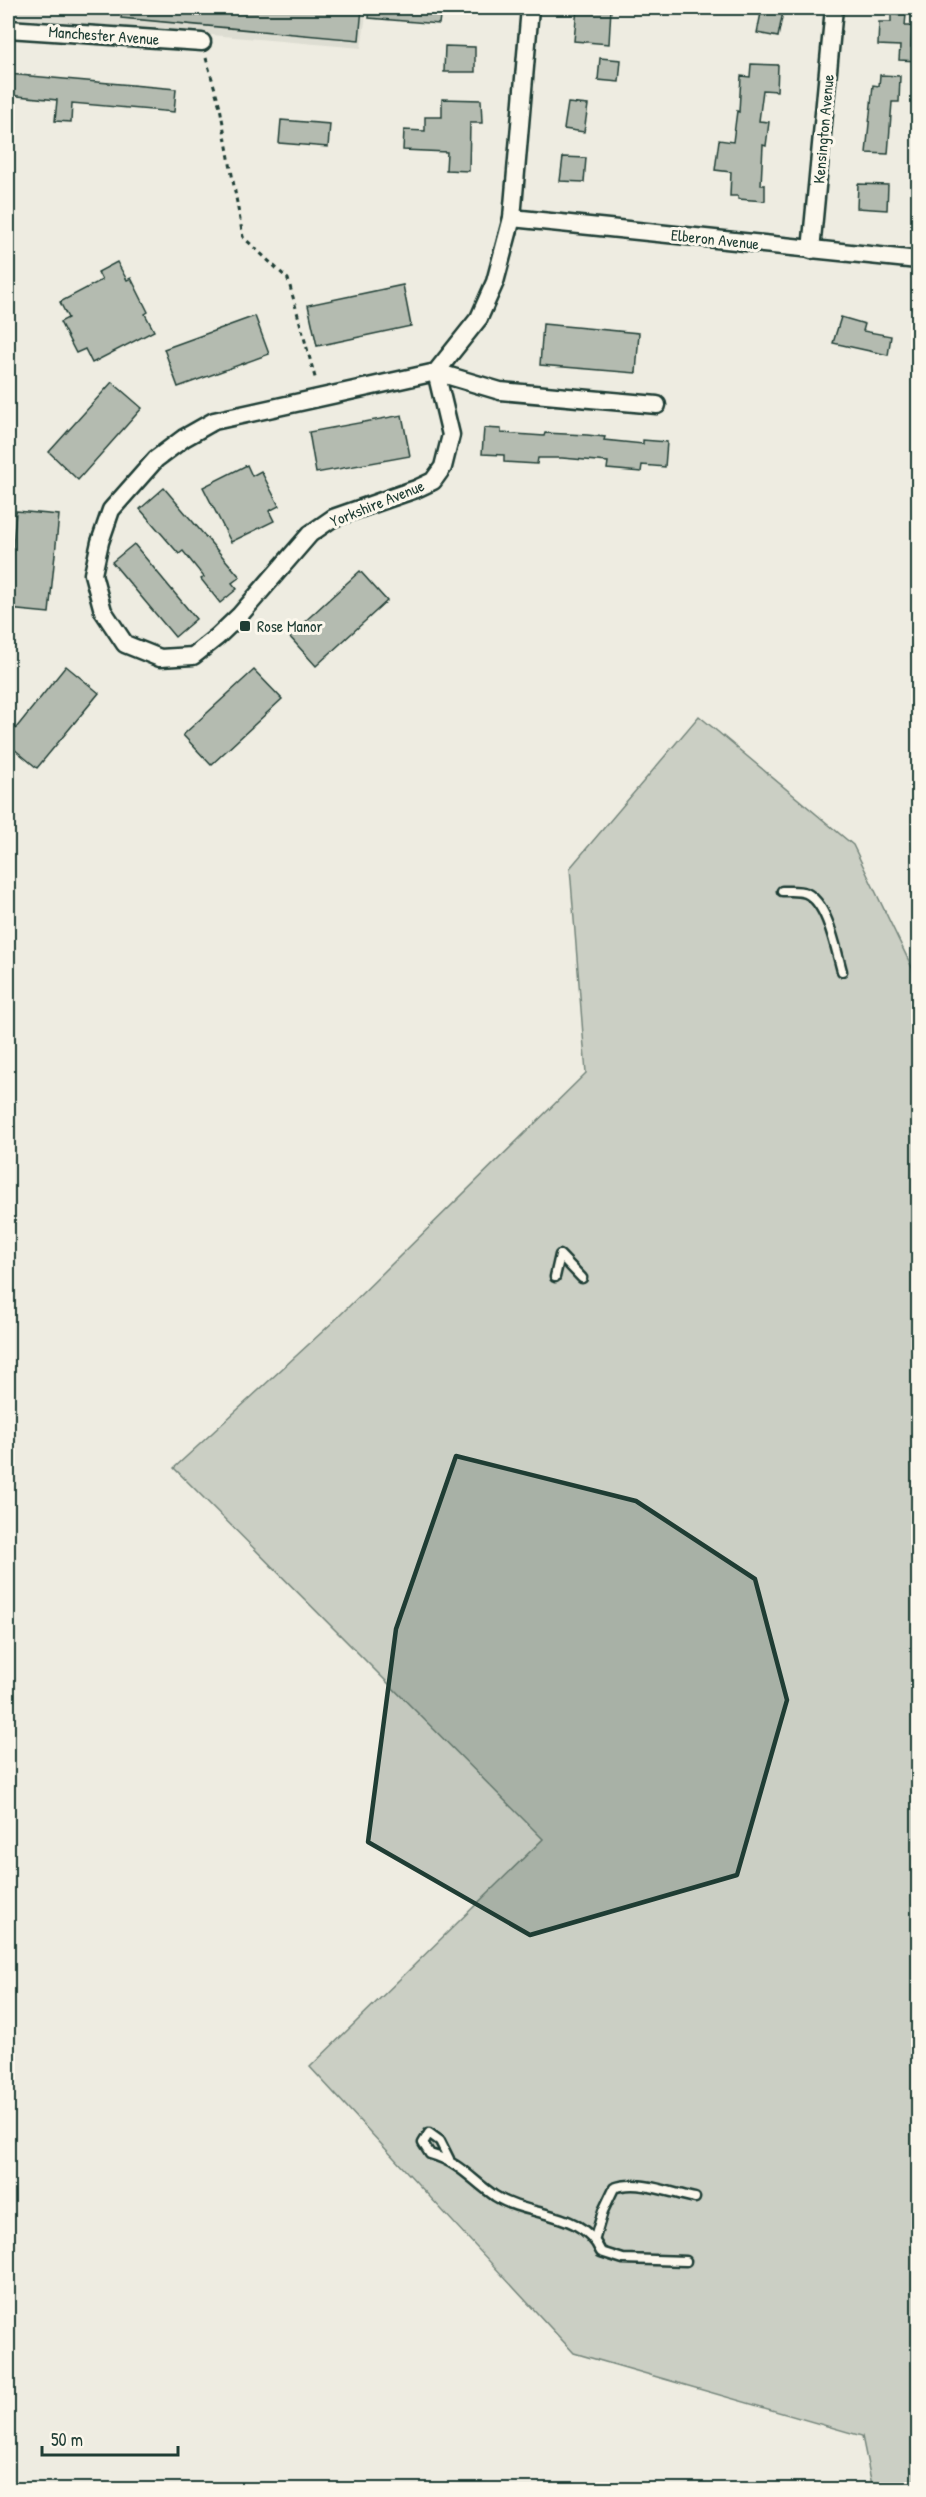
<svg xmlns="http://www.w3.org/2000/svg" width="926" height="2497" font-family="'Patrick Hand',sans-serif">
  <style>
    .built { fill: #ddddd2 }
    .green { fill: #cbcfc4; stroke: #75867c; stroke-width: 1.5 }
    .building { fill: #b4bbb0; stroke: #1f3d34; stroke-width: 1.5 }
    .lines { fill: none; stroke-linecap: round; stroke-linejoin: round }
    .lane-casing { stroke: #1f3d34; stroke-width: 13 }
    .street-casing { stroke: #1f3d34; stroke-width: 21 }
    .path { stroke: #1f3d34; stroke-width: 3; stroke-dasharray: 4.5 4.5; stroke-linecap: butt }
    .lane { stroke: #fbf7ec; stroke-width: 8 }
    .street { stroke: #fbf7ec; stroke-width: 16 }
    .marked { fill: #1f3d34; fill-opacity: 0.2; stroke: #1f3d34; stroke-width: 4.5; stroke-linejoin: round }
    .poi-dot { fill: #1f3d34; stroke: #fbf7ec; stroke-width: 2 }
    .labels { text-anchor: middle; stroke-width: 6; stroke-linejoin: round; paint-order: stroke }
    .street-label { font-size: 16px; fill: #1f3d34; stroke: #fbf7ec }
    .poi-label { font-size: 16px; fill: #1f3d34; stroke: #fbf7ec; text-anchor: start }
  </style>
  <rect width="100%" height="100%" fill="#eeece1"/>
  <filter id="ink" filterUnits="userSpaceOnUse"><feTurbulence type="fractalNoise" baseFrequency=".0167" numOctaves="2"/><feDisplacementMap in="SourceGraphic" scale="12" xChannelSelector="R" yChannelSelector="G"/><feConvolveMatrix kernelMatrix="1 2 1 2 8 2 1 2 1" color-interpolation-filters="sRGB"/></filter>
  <g filter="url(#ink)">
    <polygon class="built" points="8,8 367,8 361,48 8,17"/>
    <polygon class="green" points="699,716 853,845 918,980 918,2489 867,2489 872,2485 862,2436 574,2353 310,2067 543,1839 174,1468 333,1322 586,1073 570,868"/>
    <g class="building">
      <polygon points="122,8 362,8 359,40 121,18"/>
      <polygon points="370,8 441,8 439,24 369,18"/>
      <polygon points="577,8 611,8 609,44 574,41"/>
      <polygon points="762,8 783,12 778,37 757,33"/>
      <polygon points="891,14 906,14 905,26 912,26 911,47 918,47 918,61 899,60 900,46 878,45 879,22 891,22"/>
      <polygon points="445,46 475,47 475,72 444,72"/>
      <polygon points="600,58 621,60 619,82 598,80"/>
      <polygon points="751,64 778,65 777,91 763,90 759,121 769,122 766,146 763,145 761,185 765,185 765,201 738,199 738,196 730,196 731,172 715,170 719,140 733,142 737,111 739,112 741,76 750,77"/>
      <polygon points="8,74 176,89 174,112 72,103 71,122 55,121 57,100 8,95"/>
      <polygon points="880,75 900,76 899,102 892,102 888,154 866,153 873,85 879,86"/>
      <polygon points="442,99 481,100 482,123 470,123 469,171 446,170 447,152 403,150 404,130 425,131 425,117 442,117"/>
      <polygon points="568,103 588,105 584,132 564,129"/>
      <polygon points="281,120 330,124 328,147 279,143"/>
      <polygon points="563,157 586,158 584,182 560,181"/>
      <polygon points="858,184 888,185 887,210 857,208"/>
      <polygon points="117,262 127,280 131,278 148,312 145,314 154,331 92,363 85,349 76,353 60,322 68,318 60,302 102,280 98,272"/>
      <polygon points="403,285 411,326 317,346 308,305"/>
      <polygon points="255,316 269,354 178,387 164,349"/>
      <polygon points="841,317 865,324 863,331 891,336 888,355 833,343"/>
      <polygon points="543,324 639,333 636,373 540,365"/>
      <polygon points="112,382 142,408 78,480 49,452"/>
      <polygon points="402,415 410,456 316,473 309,432"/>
      <polygon points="484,428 501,429 501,433 544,436 545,433 587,435 605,437 604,440 643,444 643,440 667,442 665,467 642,465 641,472 607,469 608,462 562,458 538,458 537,464 504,462 504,455 482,454"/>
      <polygon points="247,465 252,476 261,471 279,506 269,511 274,521 231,542 203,487"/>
      <polygon points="164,488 240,577 232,583 237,589 220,603 201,579 204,577 183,551 179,554 140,509"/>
      <polygon points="16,511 59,515 49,613 8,609"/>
      <polygon points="134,544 196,619 175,637 112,562"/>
      <polygon points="360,571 387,601 316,666 289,636"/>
      <polygon points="66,666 99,693 37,768 8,744 8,738"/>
      <polygon points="254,670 282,699 211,765 183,735"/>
    </g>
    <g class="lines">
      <g class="lane-casing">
        <g id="lane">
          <path d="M782,891C790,891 799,890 806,893C828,903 836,950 842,971"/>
          <polyline points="555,1277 560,1255 582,1278"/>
          <path d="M449,2159L440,2141L429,2133L423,2143L430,2154C461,2163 470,2179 495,2196C530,2218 582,2209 601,2252L623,2259L686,2261"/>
          <path d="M595,2238L603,2211L614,2188C638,2179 671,2193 695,2198"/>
        </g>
      </g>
      <g class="street-casing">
        <g id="street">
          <polyline points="530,8 512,218 495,282 479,318 436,372 214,421 184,438 156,459 111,510 100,542 93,574 103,611 125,644 160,658 193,656 217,637 240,615 310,534 333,518 416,489 433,481 443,467 451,435 436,372 500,391 657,405"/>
          <polyline points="8,29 202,42"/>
          <polyline points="512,218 918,260"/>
          <polyline points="811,250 834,8"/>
        </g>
      </g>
      <polyline class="path" points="206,58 220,107 243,237 288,279 316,381"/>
      <use href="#lane" class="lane"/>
      <use href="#street" class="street"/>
    </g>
  </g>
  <path class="marked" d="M456,1456L636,1501L755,1579L787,1700L737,1875L530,1935L368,1842L396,1629Z"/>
  <rect class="poi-dot" x="239" y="620" width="12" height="12" rx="3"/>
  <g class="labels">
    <g class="street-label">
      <text transform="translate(104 35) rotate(4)" y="6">Manchester Avenue</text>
      <text transform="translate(823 129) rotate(-85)" y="6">Kensington Avenue</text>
      <text transform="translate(715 239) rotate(6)" y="6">Elberon Avenue</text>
      <text transform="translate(377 503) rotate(-22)" y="6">Yorkshire Avenue</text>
    </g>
    <g class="poi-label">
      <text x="257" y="632">Rose Manor</text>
    </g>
  </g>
  <rect width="926" height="2497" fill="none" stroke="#fbf7ec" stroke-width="30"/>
  <rect x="15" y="15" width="896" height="2467" fill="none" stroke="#1f3d34" stroke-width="2" filter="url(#ink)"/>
  <path d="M42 2446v9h136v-9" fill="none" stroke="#1f3d34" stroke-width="3"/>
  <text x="51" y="2446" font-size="18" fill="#1f3d34" stroke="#fbf7ec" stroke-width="4.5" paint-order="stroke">50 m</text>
</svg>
